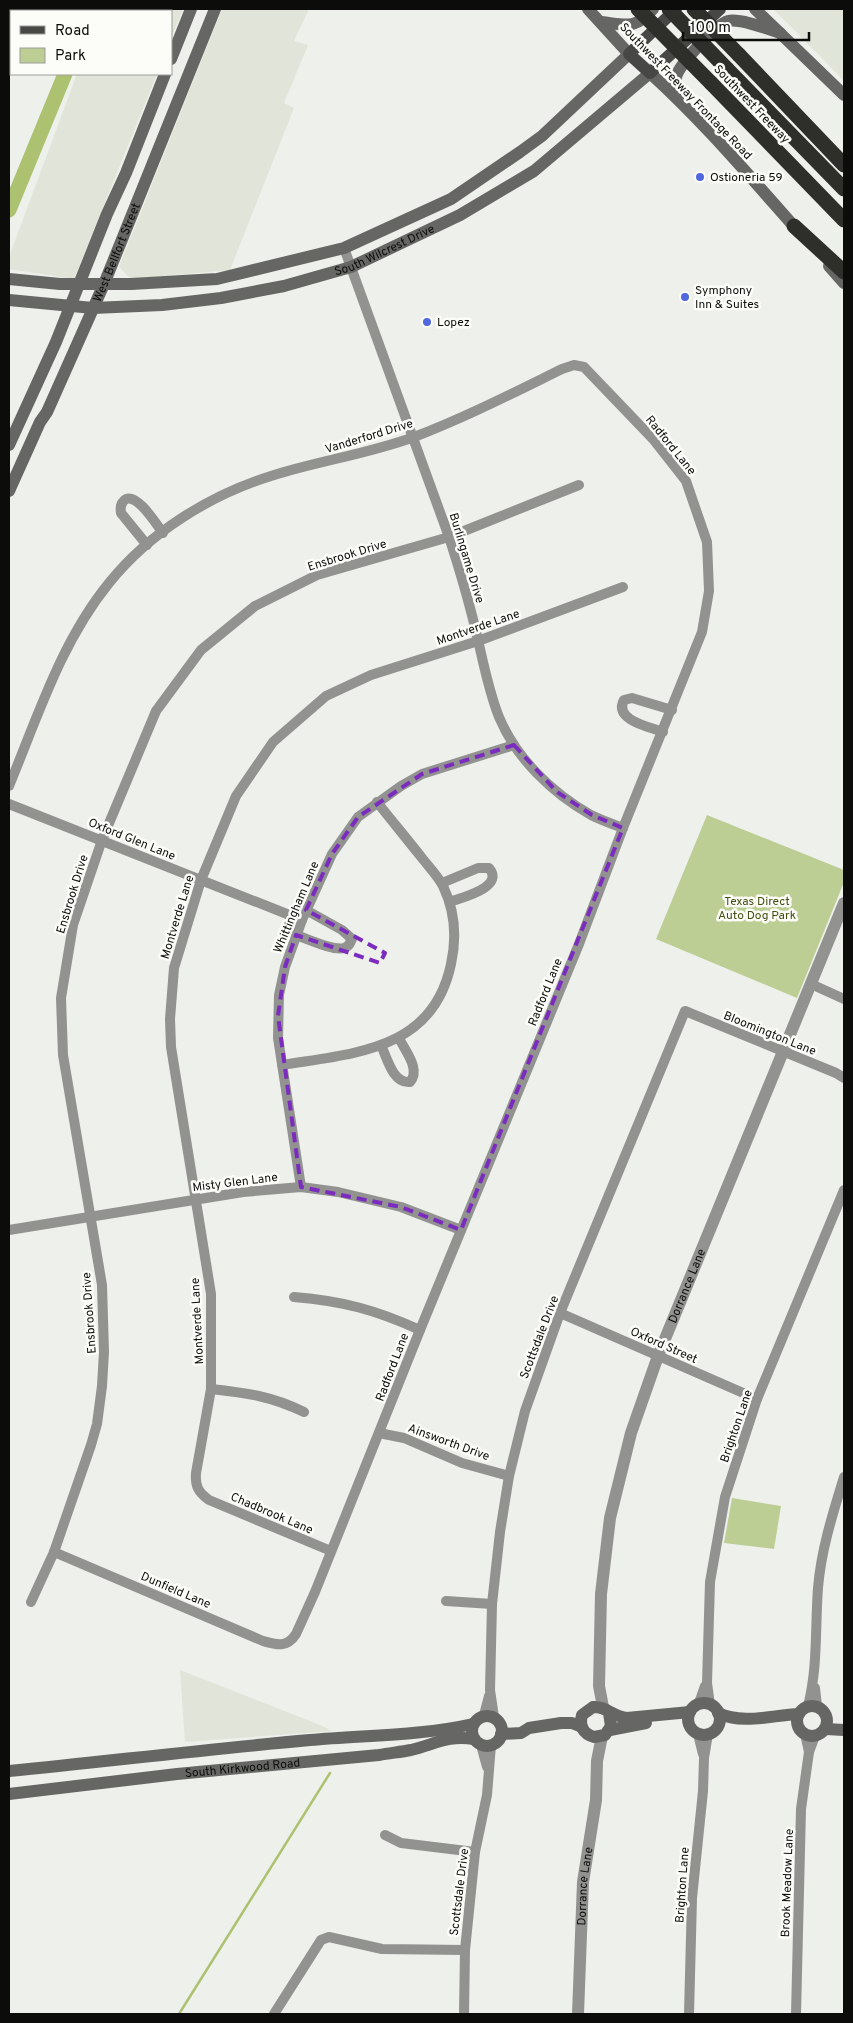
<svg xmlns="http://www.w3.org/2000/svg" width="853" height="2023" font-family="Overpass,sans-serif">
  <style>
    .built { fill: #e1e4d8 }
    .green { fill: #bdce94 }
    .lines { fill: none; stroke-linecap: round; stroke-linejoin: round }
    .stream { stroke: #acc270; stroke-width: 2.5 }
    .river { stroke: #acc270; stroke-width: 15 }
    .minor { stroke: #929290; stroke-width: 10 }
    .tertiary { stroke: #929290; stroke-width: 12 }
    .secondary { stroke: #666764; stroke-width: 12 }
    .primary { stroke: #474845; stroke-width: 12 }
    .motorway { stroke: #2e2f2b; stroke-width: 15 }
    .motorway-bridge { stroke: #2e2f2b; stroke-width: 15 }
    .marked { fill: none; stroke: #7b2cbf; stroke-width: 4; stroke-dasharray: 10 6; stroke-linejoin: round }
    .poi-dot { fill: #5067dd; stroke: #fcfdf8; stroke-width: 2 }
    .labels { text-anchor: middle; stroke-width: 5; stroke-linejoin: round; paint-order: stroke }
    .street-label { font-size: 12px; fill: #0c0c0b; stroke: #fcfdf8 }
    .poi-label { font-size: 12px; fill: #0c0c0b; stroke: #fcfdf8; text-anchor: start }
    .park-label { font-size: 12px; fill: #435014; stroke: #fcfdf8 }
  </style>
  <rect width="100%" height="100%" fill="#eef0eb"/>
  <g class="built">
    <polygon points="101,9 183,9 171,38 171,11 100,11"/>
    <polygon points="222,9 309,9 294,41 308,45 284,103 294,108 230,270 131,279 119,267"/>
    <polygon points="773,9 844,9 844,81 822,58"/>
    <polygon points="77,74 157,74 74,279 9,269 9,257"/>
    <polygon points="180,1670 320,1725 332,1731 185,1742"/>
  </g>
  <g class="green">
    <polygon points="707,815 844,870 844,882 797,998 656,939"/>
    <polygon points="732,1498 781,1506 774,1549 724,1543"/>
  </g>
  <g class="lines">
    <polyline class="stream" points="179,2014 330,1773"/>
    <g class="river">
      <polyline points="91,11 92,9"/>
      <polyline points="9,210 65,74"/>
    </g>
    <g class="minor">
      <path d="M344,248L449,537C460,571 470,605 478,640C484,666 489,692 499,717C516,758 552,793 591,815C601,820 612,824 623,828"/>
      <path d="M147,545L121,513C120,507 121,502 126,499C138,494 156,524 163,533"/>
      <path d="M663,732C650,727 613,720 624,700L632,698L672,710"/>
      <path d="M9,786C38,716 61,642 109,583C150,532 210,495 271,476C318,461 368,454 414,437C464,418 513,393 562,369L574,365L584,367L653,439L686,481L707,542L709,591L702,632L623,828L579,944L420,1330L315,1592L296,1634C287,1648 277,1645 263,1641L54,1552"/>
      <polyline points="9,804 302,920"/>
      <path d="M442,883L478,868H489C505,887 463,897 450,902"/>
      <path d="M296,935C308,939 333,951 344,948C349,947 350,943 352,939L342,930L306,910"/>
      <polyline points="811,984 844,999"/>
      <path d="M381,1045C387,1058 393,1084 410,1082C421,1069 405,1051 399,1038"/>
      <path d="M282,1065C354,1053 433,1051 451,964C457,937 455,911 443,886C438,876 429,867 422,858C407,839 392,821 377,802"/>
      <polyline points="301,1187 278,1038 279,995 285,967 302,920 332,854 358,817 401,786 422,774 514,745"/>
      <polyline points="9,1230 243,1192 301,1187 338,1192 401,1207 461,1230"/>
      <path d="M294,1297C343,1301 376,1310 420,1330"/>
      <polyline points="560,1313 757,1399"/>
      <path d="M211,1389C247,1393 271,1396 304,1412"/>
      <polyline points="379,1433 404,1438 462,1463 509,1476"/>
      <path d="M331,1551L209,1500C198,1492 195,1486 196,1473L211,1389V1294L171,1047L170,1019L174,968L201,880L236,796L273,742L326,696L371,675L478,641L623,587"/>
      <polyline points="446,1601 492,1604"/>
      <polyline points="31,1602 54,1552 91,1445 97,1424 102,1386 104,1352 102,1285 63,1055 61,998 73,925 102,840 156,711 201,650 255,606 317,575 449,537 579,485"/>
      <polyline points="815,1688 817,1706"/>
      <polyline points="699,1703 705,1686"/>
      <polyline points="710,1705 707,1683 710,1582 725,1497 757,1399 844,1190"/>
      <path d="M808,1706C818,1667 815,1628 818,1588C821,1550 833,1513 844,1477"/>
      <polyline points="484,1715 489,1696"/>
      <polyline points="494,1717 490,1690 492,1604 500,1532 509,1476 525,1411 560,1313 685,1011 836,1073 844,1078"/>
      <polyline points="698,1734 703,1754"/>
      <polyline points="805,1734 809,1752"/>
      <polyline points="481,1745 487,1767"/>
      <polyline points="385,1835 401,1843 475,1852"/>
      <polyline points="274,2014 321,1940 329,1937 382,1949 465,1950"/>
      <polyline points="464,2014 465,1950 475,1852 487,1795 491,1745"/>
      <polyline points="689,2014 692,1898 703,1791 704,1758 708,1734"/>
      <polyline points="796,2014 801,1809 809,1752 815,1736"/>
    </g>
    <g class="tertiary">
      <path id="s1" d="M603,1707L599,1686L601,1594L610,1518L631,1433L658,1356L844,903"/>
      <path id="s2" d="M578,2014L583,1882L596,1800L597,1761L602,1736"/>
    </g>
    <g class="secondary">
      <polyline points="755,9 844,95"/>
      <path d="M601,22C628,25 634,30 653,9"/>
      <polyline points="171,59 191,9"/>
      <path d="M675,96C675,90 675,83 676,77C679,65 716,24 728,21C740,18 768,29 780,33"/>
      <polyline points="829,266 844,283"/>
      <polyline points="9,279 60,284 131,284 217,279 344,248 451,199 520,152 542,136 629,54 588,9"/>
      <path id="s3" d="M9,300L93,308L162,305L221,298L284,286L351,267L460,215L534,171L650,73C704,122 751,178 799,232"/>
      <polyline points="9,445 56,342 107,214 126,173 165,74"/>
      <path id="s4" d="M9,491L40,422L47,412L104,284L215,9"/>
      <circle cx="704" cy="1719" r="16"/>
      <circle cx="812" cy="1721" r="15"/>
      <path d="M609,1713L611,1726L605,1735L594,1737C583,1734 579,1726 582,1715L593,1707C606,1706 612,1716 627,1718L690,1712"/>
      <path d="M718,1713C743,1725 772,1715 799,1714"/>
      <circle cx="487" cy="1731" r="15"/>
      <polyline points="826,1729 844,1730"/>
      <polyline points="610,1730 646,1723"/>
      <polyline points="501,1734 521,1733 529,1728 561,1723 572,1723 582,1727"/>
      <path d="M9,1771C109,1761 210,1749 310,1740C364,1735 420,1736 473,1724"/>
      <path id="s5" d="M9,1794L177,1774L379,1755C390,1753 401,1752 411,1750C436,1744 447,1735 474,1739"/>
    </g>
    <polyline class="primary" points="676,9 629,54 650,73 720,9"/>
    <g class="motorway">
      <polyline points="739,55 844,165"/>
      <polyline points="727,69 844,189"/>
      <polyline points="711,83 844,220"/>
      <polyline points="794,226 844,272"/>
    </g>
    <g class="motorway-bridge">
      <polyline points="638,9 711,83"/>
      <polyline points="669,9 727,69"/>
      <polyline points="694,9 739,55"/>
    </g>
  </g>
  <path class="marked" d="M514,745L557,792L592,815L623,828L461,1230L401,1207L301,1187L278,1016L285,967L296,935L380,963L385,953L306,910L332,854L358,817L422,774Z"/>
  <g class="poi-dot">
    <circle cx="700" cy="177" r="5"/>
    <circle cx="685" cy="297" r="5"/>
    <circle cx="427" cy="322" r="5"/>
  </g>
  <g class="labels">
    <g class="street-label">
      <text transform="translate(686 91) rotate(46)" y="4">Southwest Freeway Frontage Road</text>
      <text transform="translate(752 104) rotate(46)" y="4">Southwest Freeway</text>
      <text dy="4" stroke="none"><textPath href="#s3" startOffset="384">South Wilcrest Drive</textPath></text>
      <text dy="4" stroke="none"><textPath href="#s4" startOffset="262">West Bellfort Street</textPath></text>
      <text transform="translate(369 436) rotate(-17)" y="4">Vanderford Drive</text>
      <text transform="translate(671 445) rotate(51)" y="4">Radford Lane</text>
      <text transform="translate(347 555) rotate(-17)" y="4">Ensbrook Drive</text>
      <text transform="translate(467 558) rotate(73)" y="4">Burlingame Drive</text>
      <text transform="translate(478 627) rotate(-19)" y="4">Montverde Lane</text>
      <text transform="translate(132 839) rotate(22)" y="4">Oxford Glen Lane</text>
      <text transform="translate(72 894) rotate(-73)" y="4">Ensbrook Drive</text>
      <text transform="translate(296 907) rotate(-67)" y="4">Whittingham Lane</text>
      <text transform="translate(177 917) rotate(-73)" y="4">Montverde Lane</text>
      <text transform="translate(545 992) rotate(-68)" y="4">Radford Lane</text>
      <text transform="translate(770 1033) rotate(22)" y="4">Bloomington Lane</text>
      <text transform="translate(235 1182) rotate(-7)" y="4">Misty Glen Lane</text>
      <text dy="4" stroke="none"><textPath href="#s1" startOffset="435">Dorrance Lane</textPath></text>
      <text transform="translate(89 1313) rotate(-94)" y="4">Ensbrook Drive</text>
      <text transform="translate(197 1321) rotate(-93)" y="4">Montverde Lane</text>
      <text transform="translate(539 1337) rotate(-69)" y="4">Scottsdale Drive</text>
      <text transform="translate(664 1345) rotate(24)" y="4">Oxford Street</text>
      <text transform="translate(392 1367) rotate(-69)" y="4">Radford Lane</text>
      <text transform="translate(736 1426) rotate(-71)" y="4">Brighton Lane</text>
      <text transform="translate(449 1442) rotate(20)" y="4">Ainsworth Drive</text>
      <text transform="translate(272 1513) rotate(23)" y="4">Chadbrook Lane</text>
      <text transform="translate(176 1590) rotate(23)" y="4">Dunfield Lane</text>
      <text dy="4" stroke="none"><textPath href="#s5" startOffset="235">South Kirkwood Road</textPath></text>
      <text transform="translate(787 1883) rotate(-88)" y="4">Brook Meadow Lane</text>
      <text transform="translate(682 1885) rotate(-86)" y="4">Brighton Lane</text>
      <text dy="4" stroke="none"><textPath href="#s2" startOffset="128">Dorrance Lane</textPath></text>
      <text transform="translate(459 1892) rotate(-83)" y="4">Scottsdale Drive</text>
    </g>
    <g class="poi-label">
      <text x="710" y="181">Ostioneria 59</text>
      <text x="695" y="294">Symphony<tspan x="695" dy="14">Inn &amp; Suites</tspan></text>
      <text x="437" y="326">Lopez</text>
    </g>
    <g class="park-label">
      <text x="757" y="905">Texas Direct<tspan x="757" dy="14">Auto Dog Park</tspan></text>
    </g>
  </g>
  <rect width="853" height="2023" fill="none" stroke="#0c0c0b" stroke-width="20"/>
  <rect x="10" y="10" width="162" height="65" fill="#fcfdf8" stroke="#9c9d99"/>
  <rect x="20" y="26" width="25" height="8" fill="#474845" stroke="#9c9d99"/>
  <text x="55" y="35" font-size="15" fill="#0c0c0b">Road</text>
  <rect x="20" y="48" width="25" height="15" fill="#bdce94" stroke="#9c9d99"/>
  <text x="55" y="60" font-size="15" fill="#0c0c0b">Park</text>
  <path d="M683 32v8h126v-8" fill="none" stroke="#0c0c0b" stroke-width="2.5"/>
  <text x="690" y="32" font-size="15" fill="#0c0c0b" stroke="#fcfdf8" stroke-width="4" paint-order="stroke">100 m</text>
</svg>
